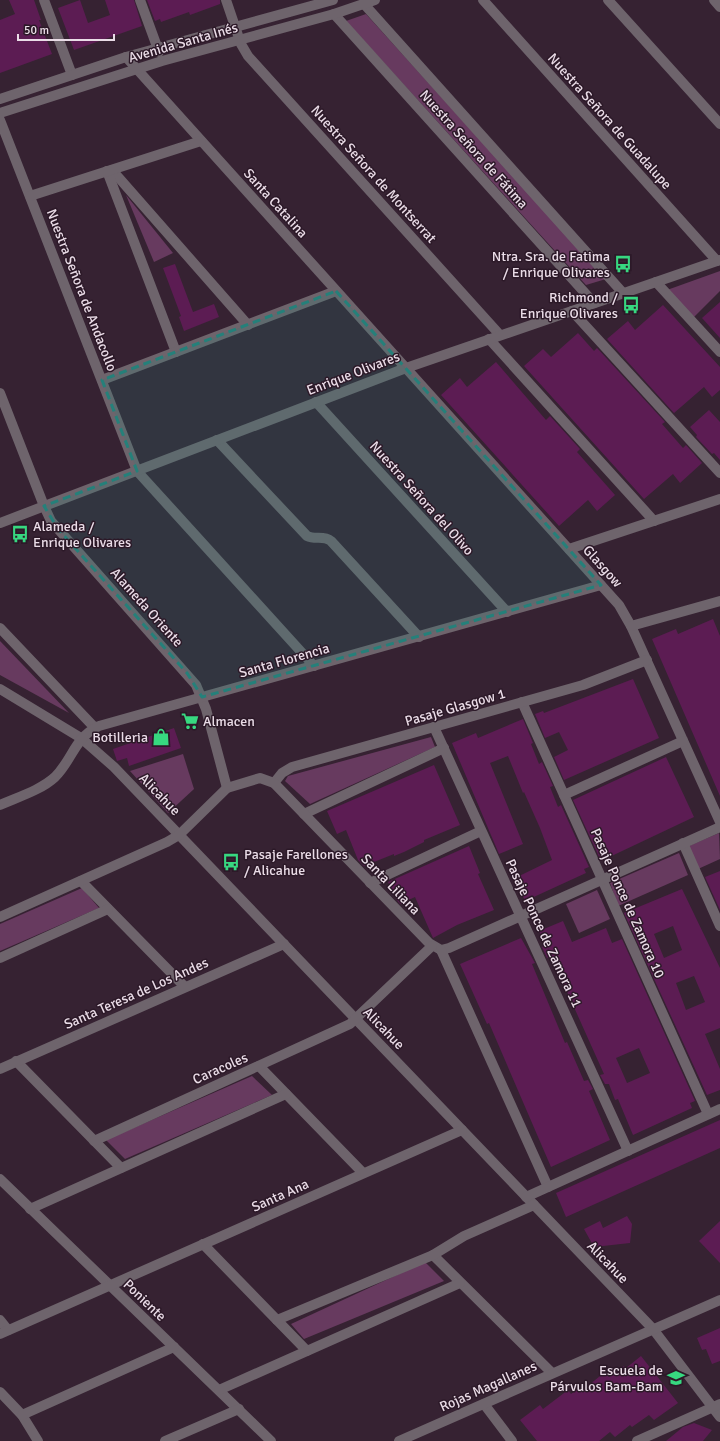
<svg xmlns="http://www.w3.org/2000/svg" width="720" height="1441" font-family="Signika,sans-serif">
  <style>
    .green { fill: #673a5f }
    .building { fill: #5c1c53; fill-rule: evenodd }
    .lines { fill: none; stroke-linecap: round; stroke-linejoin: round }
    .minor { stroke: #6e646c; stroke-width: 10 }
    .marked { fill: #25807a; fill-opacity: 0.2; stroke: #25807a; stroke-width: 3; stroke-dasharray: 8 5; stroke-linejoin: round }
    .labels { text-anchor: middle; stroke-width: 3; stroke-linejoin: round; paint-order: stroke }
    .street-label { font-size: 14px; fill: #eadce7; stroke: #2c1928 }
    .poi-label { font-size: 14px; fill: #eadce7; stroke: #2c1928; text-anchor: end }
  </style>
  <rect width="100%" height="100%" fill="#362232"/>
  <g class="green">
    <polygon points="366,14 606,279 586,285 346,21"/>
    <polygon points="126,195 173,253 154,262"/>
    <polygon points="720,271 720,291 693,318 667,290"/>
    <polygon points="0,641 69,713 0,675"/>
    <polygon points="431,737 435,747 310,804 285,781 288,776"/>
    <polygon points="183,754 194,789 168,813 130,771"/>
    <polygon points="719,833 720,859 698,869 689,846"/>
    <polygon points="679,853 688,875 618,906 610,883"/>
    <polygon points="82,888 99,908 0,951 0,924"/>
    <polygon points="597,890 610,919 579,933 566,904"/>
    <polygon points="252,1076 272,1095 125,1159 106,1140"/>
    <polygon points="425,1262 444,1281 304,1339 291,1324"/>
  </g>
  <g class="building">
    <polygon points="9,0 34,0 41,20 39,20 52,54 0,73 0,20 15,14"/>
    <polygon points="80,0 88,23 110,15 105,0 134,0 142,26 74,50 58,8"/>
    <polygon points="147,0 220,0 220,4 190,15 189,12 161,22 160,19 155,21"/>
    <polygon points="175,264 193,312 214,304 219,317 184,331 179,317 181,316 163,268"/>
    <polygon points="720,302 720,338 702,318"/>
    <polygon points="663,305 720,367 720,390 712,397 704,387 674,413 607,339 628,321 635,330"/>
    <polygon points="578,333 594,351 597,348 665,422 662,424 683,448 686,445 702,463 680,483 673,474 644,499 524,366 543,349 551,357"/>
    <polygon points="496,362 546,420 550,416 580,449 577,452 615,495 597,511 588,500 559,526 441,395 460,378 467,387"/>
    <polygon points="709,410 720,422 720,460 714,453 712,454 696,437 697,435 690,427"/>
    <polygon points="713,619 720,636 720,796 652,639 676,629 678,634"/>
    <polygon points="633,679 659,738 564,780 554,757 568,750 559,732 545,738 535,714 543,711 544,713"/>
    <polygon points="523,719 533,743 531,744 539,764 542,762 553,786 550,787 558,807 561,805 589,867 584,869 586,873 525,901 515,878 552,860 540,828 524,792 523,793 508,756 490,763 523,844 499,854 452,743 476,733 478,738"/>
    <polygon points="174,728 181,748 129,766 127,758 117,761 113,749"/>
    <polygon points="666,757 694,817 601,861 573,800"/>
    <polygon points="434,765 460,825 424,840 424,842 404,852 394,856 394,854 364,866 358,860 346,830 337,834 327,811"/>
    <polygon points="469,846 480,873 478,874 494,910 457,925 433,938 415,897 400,904 397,900 388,882"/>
    <polygon points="720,871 720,910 705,877"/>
    <path d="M682,889L720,968V1028L705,1034L720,1069V1090L707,1095L624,913ZM673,926L682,950L664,958L654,934ZM694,976L705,1002L686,1010L676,983Z"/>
    <path d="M563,921L572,942L606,928L612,943L622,939L695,1101L690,1103L692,1108L633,1135L618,1099L615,1100L609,1084H605L600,1075L604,1074L551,956L547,958L542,947L545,945L539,931ZM639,1048L650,1073L627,1083L616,1058Z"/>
    <polygon points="521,938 535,963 532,964 565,1043 567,1042 584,1081 588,1080 593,1089 589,1091 610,1140 551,1167 489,1023 487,1024 460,964"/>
    <polygon points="720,1120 720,1148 566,1217 556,1193"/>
    <polygon points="627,1216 632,1224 630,1243 594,1247 584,1229 600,1221 603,1228"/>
    <polygon points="720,1221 720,1263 699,1241"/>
    <polygon points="720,1328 720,1361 712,1364 706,1349 702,1350 697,1338"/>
    <polygon points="641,1356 678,1403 654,1420 649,1415 632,1427 630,1425 615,1437 610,1432 599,1441 537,1441 520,1420 540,1405 543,1409 568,1390 571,1394 587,1382 589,1385 605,1372 609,1377 624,1366 626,1368"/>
    <polygon points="694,1423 712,1430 703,1441 666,1441 683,1427"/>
  </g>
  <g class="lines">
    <g class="minor">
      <polyline points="44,0 72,75"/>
      <polyline points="140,0 159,52"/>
      <polyline points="226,0 241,44 248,56 500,335"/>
      <polyline points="483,0 717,261"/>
      <polyline points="608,0 720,124"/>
      <polyline points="714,0 720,7"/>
      <polyline points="364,4 623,293"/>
      <polyline points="334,14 594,303"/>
      <polyline points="126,57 619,605 631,626 720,822"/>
      <polyline points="0,99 126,57 333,0"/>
      <polyline points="0,113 162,61 334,14 375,0"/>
      <polyline points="0,120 137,471 314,666"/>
      <polyline points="112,170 248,325"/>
      <polyline points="107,171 176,352"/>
      <polyline points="30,196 201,141"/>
      <polyline points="656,282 720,352"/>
      <polyline points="572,311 720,473"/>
      <polyline points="489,339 654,521"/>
      <polyline points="102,380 336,291"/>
      <polyline points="0,393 44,506 51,521 196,685 206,709 227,788"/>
      <polyline points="316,402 507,612"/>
      <path d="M217,440L307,536C315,540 324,535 331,541L419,637"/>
      <polyline points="0,523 406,368 720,260"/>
      <polyline points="569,549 720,499"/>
      <polyline points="631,626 720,601"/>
      <polyline points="0,628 95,728"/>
      <polyline points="0,689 81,738 114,767 653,1329 720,1417"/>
      <polyline points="522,702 708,1114"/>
      <polyline points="434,727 628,1151"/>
      <polyline points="274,783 282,773 292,767 583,685 647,660"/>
      <polyline points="564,795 683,741"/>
      <path d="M0,805C18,797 41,790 55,777C73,759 74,738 99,726L601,585"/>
      <polyline points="304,814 444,748"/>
      <polyline points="683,843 720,926"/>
      <polyline points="81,881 185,987"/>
      <polyline points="370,883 481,831"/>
      <polyline points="0,917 167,842 179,835 227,788 260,778 274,783 429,943 441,950 449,948 720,827"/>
      <polyline points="441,950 548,1187"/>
      <polyline points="0,958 108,909"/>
      <polyline points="16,1061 121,1168"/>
      <polyline points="259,1066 363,1173"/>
      <polyline points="0,1069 284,944"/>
      <polyline points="94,1141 350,1024 432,946"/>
      <polyline points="0,1179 271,1441"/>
      <polyline points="526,1197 720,1109"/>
      <polyline points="30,1209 286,1094"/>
      <polyline points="203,1244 307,1351"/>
      <polyline points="433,1255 552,1373"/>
      <polyline points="0,1320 8,1330"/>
      <polyline points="277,1320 433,1255 464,1236 534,1205"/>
      <polyline points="0,1334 462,1130"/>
      <polyline points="219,1390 460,1283"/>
      <polyline points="0,1392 22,1415 38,1441"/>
      <polyline points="484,1404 512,1441"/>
      <polyline points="22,1415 174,1347"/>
      <polyline points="165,1441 239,1409"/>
      <polyline points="399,1441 720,1300"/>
      <polyline points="637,1441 720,1404"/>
    </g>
  </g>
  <path class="marked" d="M336,291L601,585L202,697L187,673L58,529L44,506L137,471L102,380Z"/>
  <defs>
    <g id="bus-bare" transform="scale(1.38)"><path d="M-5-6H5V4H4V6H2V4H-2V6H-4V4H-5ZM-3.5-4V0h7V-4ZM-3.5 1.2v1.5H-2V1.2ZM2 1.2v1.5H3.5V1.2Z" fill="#37d880" stroke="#2c1928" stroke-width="2.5" paint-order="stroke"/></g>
    <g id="supermarket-bare" transform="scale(1.38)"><path d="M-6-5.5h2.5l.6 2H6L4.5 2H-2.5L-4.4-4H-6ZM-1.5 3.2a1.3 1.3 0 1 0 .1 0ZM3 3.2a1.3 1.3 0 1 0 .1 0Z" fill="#37d880" stroke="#2c1928" stroke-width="2.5" paint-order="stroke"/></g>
    <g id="shop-bare" transform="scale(1.38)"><path d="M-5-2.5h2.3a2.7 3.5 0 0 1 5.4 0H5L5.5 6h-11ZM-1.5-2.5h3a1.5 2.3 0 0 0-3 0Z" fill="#37d880" stroke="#2c1928" stroke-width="2.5" paint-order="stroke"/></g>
    <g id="school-bare" transform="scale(1.38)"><path d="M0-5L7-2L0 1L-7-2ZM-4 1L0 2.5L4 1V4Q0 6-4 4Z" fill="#37d880" stroke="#2c1928" stroke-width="2.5" paint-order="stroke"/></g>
  </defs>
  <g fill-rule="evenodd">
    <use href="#bus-bare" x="623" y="264"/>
    <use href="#bus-bare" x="631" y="305"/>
    <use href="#bus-bare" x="20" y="534"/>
    <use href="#supermarket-bare" x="190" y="721"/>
    <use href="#shop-bare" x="161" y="737"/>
    <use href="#bus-bare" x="231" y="862"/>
    <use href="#school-bare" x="676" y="1378"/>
  </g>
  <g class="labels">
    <g class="street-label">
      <text transform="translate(183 42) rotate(-16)" y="5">Avenida Santa Inés</text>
      <text transform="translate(610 121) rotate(48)" y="5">Nuestra Señora de Guadalupe</text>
      <text transform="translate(474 149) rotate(48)" y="5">Nuestra Señora de Fátima</text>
      <text transform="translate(374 174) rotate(48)" y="5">Nuestra Señora de Montserrat</text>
      <text transform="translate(276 203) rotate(48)" y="5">Santa Catalina</text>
      <text transform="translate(82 290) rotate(69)" y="5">Nuestra Señora de Andacollo</text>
      <text transform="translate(353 373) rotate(-21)" y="5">Enrique Olivares</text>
      <text transform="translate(422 498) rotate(48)" y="5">Nuestra Señora del Olivo</text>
      <text transform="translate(603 566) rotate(48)" y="5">Glasgow</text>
      <text transform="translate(147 607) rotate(48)" y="5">Alameda Oriente</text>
      <text transform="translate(284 660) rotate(-16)" y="5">Santa Florencia</text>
      <text transform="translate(455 707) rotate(-16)" y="5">Pasaje Glasgow 1</text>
      <text transform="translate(160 794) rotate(46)" y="5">Alicahue</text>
      <text transform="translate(391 884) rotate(46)" y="5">Santa Liliana</text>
      <text transform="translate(628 903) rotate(66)" y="5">Pasaje Ponce de Zamora 10</text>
      <text transform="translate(544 933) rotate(65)" y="5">Pasaje Ponce de Zamora 11</text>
      <text transform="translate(136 993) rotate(-24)" y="5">Santa Teresa de Los Andes</text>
      <text transform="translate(384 1028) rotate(46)" y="5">Alicahue</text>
      <text transform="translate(220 1068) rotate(-24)" y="5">Caracoles</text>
      <text transform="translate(280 1195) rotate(-24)" y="5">Santa Ana</text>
      <text transform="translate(608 1262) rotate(46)" y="5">Alicahue</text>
      <text transform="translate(145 1300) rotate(44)" y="5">Poniente</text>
      <text transform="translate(488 1386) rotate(-24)" y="5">Rojas Magallanes</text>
    </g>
    <g class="poi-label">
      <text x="610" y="261">Ntra. Sra. de Fatima<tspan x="610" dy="16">/ Enrique Olivares</tspan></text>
      <text x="618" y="302">Richmond /<tspan x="618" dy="16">Enrique Olivares</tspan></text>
      <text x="33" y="531" text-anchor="start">Alameda /<tspan x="33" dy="16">Enrique Olivares</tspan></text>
      <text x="203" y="726" text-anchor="start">Almacen</text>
      <text x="148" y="742">Botilleria</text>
      <text x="244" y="859" text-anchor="start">Pasaje Farellones<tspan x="244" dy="16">/ Alicahue</tspan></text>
      <text x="663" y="1375">Escuela de<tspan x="663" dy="16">Párvulos Bam-Bam</tspan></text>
    </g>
  </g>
  <path d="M18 34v6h96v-6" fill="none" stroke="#eadce7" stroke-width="2"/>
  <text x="24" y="34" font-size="12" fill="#eadce7" stroke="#2c1928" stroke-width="3" paint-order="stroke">50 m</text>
</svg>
